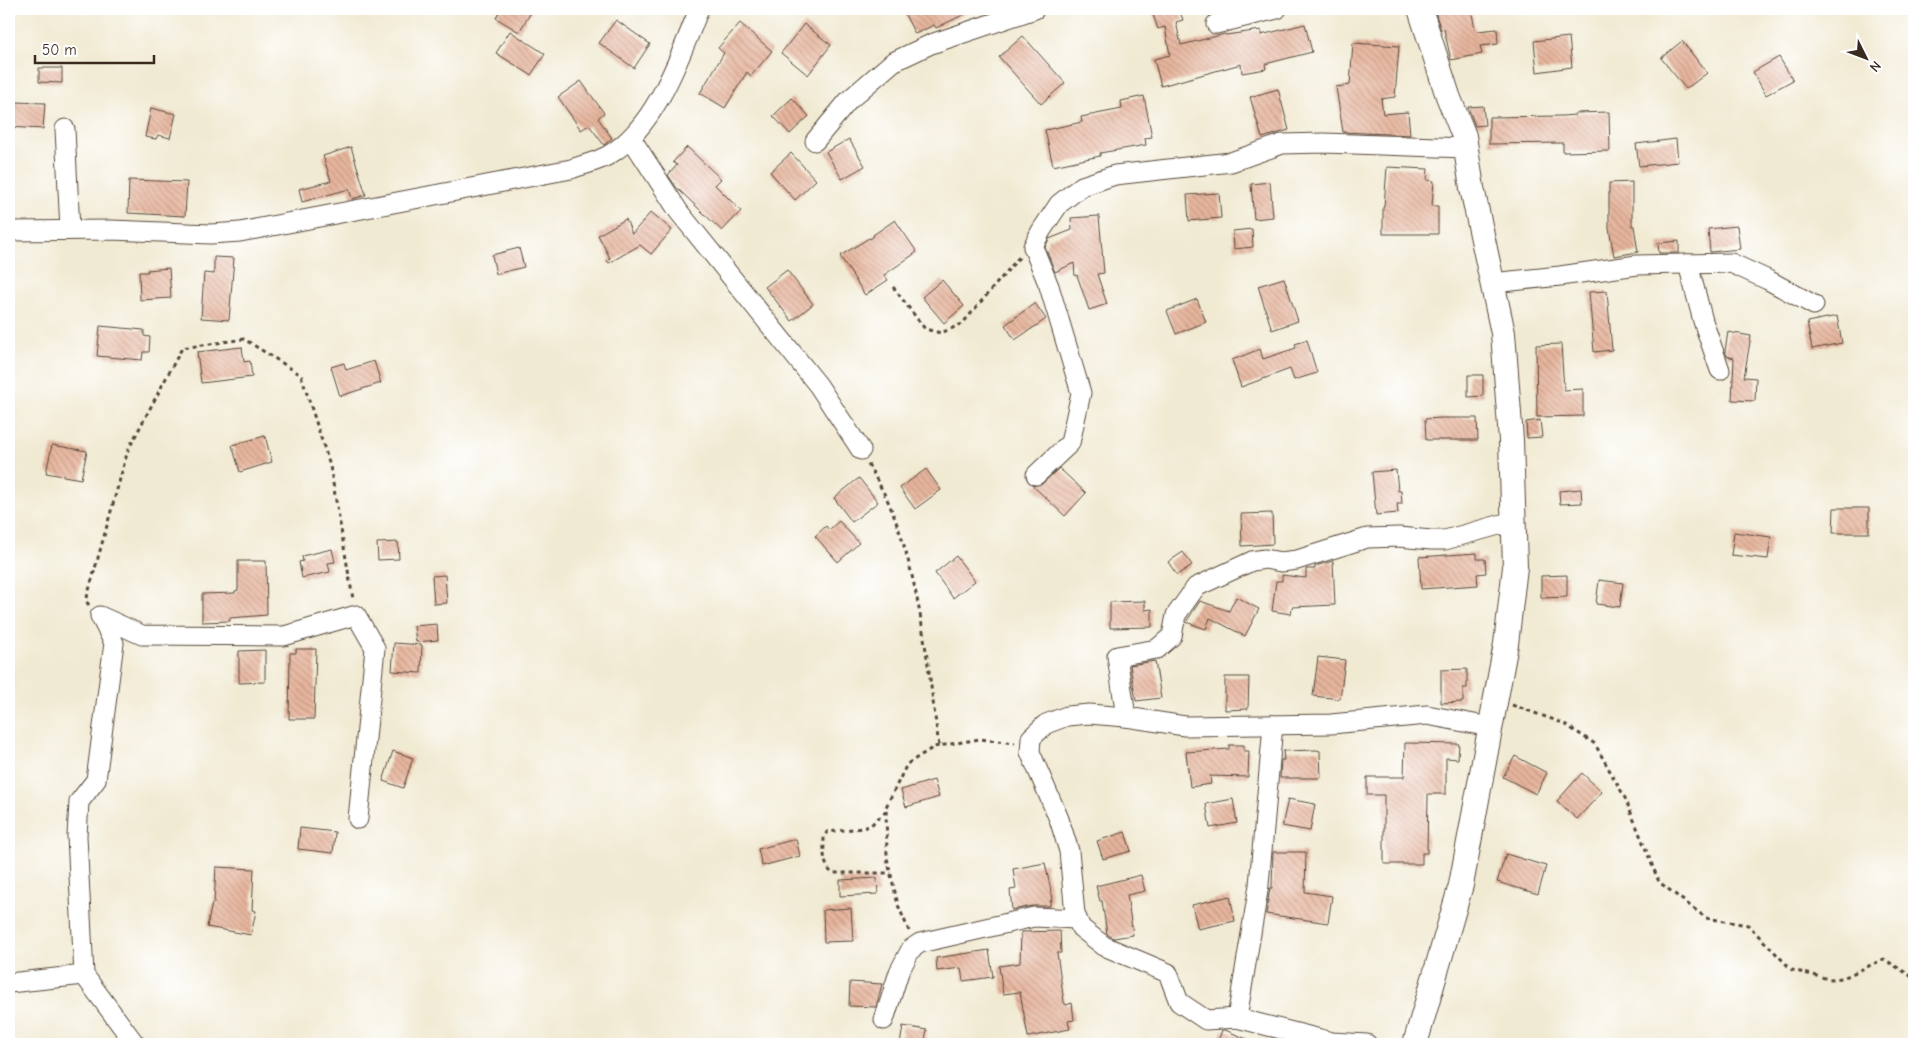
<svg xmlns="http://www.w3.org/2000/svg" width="1923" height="1053" font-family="'Comic Neue',sans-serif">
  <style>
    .building { fill: url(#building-back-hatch) }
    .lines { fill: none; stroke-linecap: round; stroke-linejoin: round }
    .minor-casing { stroke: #564739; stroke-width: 21 }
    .tertiary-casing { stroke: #564739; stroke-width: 26 }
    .path { stroke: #564739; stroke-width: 3; stroke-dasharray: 4 4; stroke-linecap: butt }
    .minor { stroke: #fff; stroke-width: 19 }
    .tertiary { stroke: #fff; stroke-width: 24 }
  </style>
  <defs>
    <pattern id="building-back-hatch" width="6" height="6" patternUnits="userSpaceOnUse" patternTransform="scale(1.25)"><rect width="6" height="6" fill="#e8b69e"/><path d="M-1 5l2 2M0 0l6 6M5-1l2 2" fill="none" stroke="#bd9480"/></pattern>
  </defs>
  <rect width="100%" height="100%" fill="#fff"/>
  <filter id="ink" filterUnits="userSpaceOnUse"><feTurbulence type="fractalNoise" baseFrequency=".02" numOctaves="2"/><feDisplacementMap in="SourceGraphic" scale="10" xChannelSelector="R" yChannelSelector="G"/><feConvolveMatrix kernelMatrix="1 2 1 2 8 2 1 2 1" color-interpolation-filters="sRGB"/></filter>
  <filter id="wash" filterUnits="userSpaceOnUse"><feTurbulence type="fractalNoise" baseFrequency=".0096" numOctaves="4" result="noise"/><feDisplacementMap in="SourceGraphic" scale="20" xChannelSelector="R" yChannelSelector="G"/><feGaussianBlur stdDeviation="1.12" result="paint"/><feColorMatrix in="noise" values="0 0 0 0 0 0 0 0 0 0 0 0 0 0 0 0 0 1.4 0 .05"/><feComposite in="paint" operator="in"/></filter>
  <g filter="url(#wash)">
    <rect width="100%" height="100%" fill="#f1ead3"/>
    <g id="blocks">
      <g class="building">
        <polygon points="501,9 533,9 519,32 496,18"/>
        <polygon points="902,9 975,9 936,28 934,25 915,34"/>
        <polygon points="1151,9 1179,9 1183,20 1176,22 1181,45 1225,34 1226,35 1261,30 1261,35 1305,24 1312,52 1265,64 1266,69 1242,73 1241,64 1161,86 1154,59 1170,55 1165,27 1158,29"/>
        <polygon points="1434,9 1471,9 1475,29 1477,31 1497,29 1498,44 1480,46 1482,54 1451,60 1444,29 1441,30"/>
        <polygon points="616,20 650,44 634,68 599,43"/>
        <polygon points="740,23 772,51 751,76 747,72 725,108 700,93 724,53 718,48"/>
        <polygon points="804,24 831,45 808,75 781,53"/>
        <polygon points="510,31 545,54 531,75 496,53"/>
        <polygon points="1023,36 1065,83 1041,104 999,57"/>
        <polygon points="1569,37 1572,67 1537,72 1534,41"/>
        <polygon points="1682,41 1707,73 1686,89 1661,58"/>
        <polygon points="1353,43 1399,46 1395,97 1381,99 1383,114 1408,112 1410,135 1343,132 1336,87 1350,85"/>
        <polygon points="1779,57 1793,80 1766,95 1753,72"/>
        <polygon points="39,68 62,68 62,83 39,82"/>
        <polygon points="581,81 604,113 598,118 612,138 604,145 589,125 581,130 558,97"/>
        <polygon points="1278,89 1289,130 1262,138 1250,97"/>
        <polygon points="1144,96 1152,137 1145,138 1146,145 1100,153 1100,156 1053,166 1045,130 1082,122 1081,117 1122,109 1121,101"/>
        <polygon points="792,98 809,116 790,134 773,116"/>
        <polygon points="15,102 45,103 43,129 9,127 9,104 14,104"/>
        <polygon points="1483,106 1485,125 1475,126 1468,107"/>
        <polygon points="151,108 176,114 170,138 158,135 156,139 145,137"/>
        <polygon points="1609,112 1610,151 1563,152 1563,143 1489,144 1489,117 1562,116 1575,115 1575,113"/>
        <polygon points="849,139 865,166 842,179 826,152"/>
        <polygon points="1676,139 1678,162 1639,166 1636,144"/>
        <polygon points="351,147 366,195 352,199 349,189 302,202 299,189 331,181 323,156"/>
        <polygon points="687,147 721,179 715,185 741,211 722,231 677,188 668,175 677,165 673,162"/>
        <polygon points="791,153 816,180 795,200 770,172"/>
        <polygon points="1387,167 1428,169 1427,180 1434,181 1432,206 1438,206 1438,234 1383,234 1383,207 1384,207"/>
        <polygon points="129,180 187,182 185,216 128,213"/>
        <polygon points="1270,182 1273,217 1254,219 1251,184"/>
        <polygon points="1632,182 1632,226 1634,226 1638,252 1614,256 1609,228 1609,183"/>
        <polygon points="1219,193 1221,218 1189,221 1187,195"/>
        <polygon points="651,212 672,230 651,254 640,245 609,263 607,261 610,258 598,235 626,219 632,234"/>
        <polygon points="1099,216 1104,273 1097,274 1107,304 1089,310 1077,275 1075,276 1074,263 1055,272 1045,247 1049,239 1072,230 1071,218"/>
        <polygon points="895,220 917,252 884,275 888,280 865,295 840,256 869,238 870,239 874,236 873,235"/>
        <polygon points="1737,226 1740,249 1710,252 1708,229"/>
        <polygon points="1252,229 1253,247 1234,249 1233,231"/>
        <polygon points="1679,241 1679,253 1659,253 1658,243"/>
        <polygon points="519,248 524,267 496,274 492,255"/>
        <polygon points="214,257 234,258 229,320 201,318 204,273 214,274"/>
        <polygon points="169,268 171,298 140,300 139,272 148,272 147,270"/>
        <polygon points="787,270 813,304 792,321 765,287"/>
        <polygon points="1284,278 1298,321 1272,330 1258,286"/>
        <polygon points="942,280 964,306 944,323 922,297"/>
        <polygon points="1607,291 1612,350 1594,352 1589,292"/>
        <polygon points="1197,299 1206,322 1176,334 1167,311"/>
        <polygon points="1035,303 1046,319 1015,340 1005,325"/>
        <polygon points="1837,316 1842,343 1812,349 1807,322"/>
        <polygon points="100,326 144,330 144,336 150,337 149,352 143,352 142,360 97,356"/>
        <polygon points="1728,332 1751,336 1744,377 1756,378 1755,401 1732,400 1734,358 1727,356 1725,351"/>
        <polygon points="1307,340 1317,373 1294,380 1290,369 1241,387 1232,360 1260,349 1263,359 1296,348 1295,344"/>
        <polygon points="1561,344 1564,390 1583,389 1583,416 1537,417 1536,345"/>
        <polygon points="242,347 244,362 250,361 252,377 201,383 197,352"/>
        <polygon points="374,361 381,383 340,396 331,367 344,363 346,370"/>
        <polygon points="1468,375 1483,375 1483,396 1468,397"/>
        <polygon points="1442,418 1477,418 1478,440 1426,440 1425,419"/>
        <polygon points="1540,420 1542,437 1527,438 1526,422"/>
        <polygon points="265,436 272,462 240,472 232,445"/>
        <polygon points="52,445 87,451 81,479 46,473"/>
        <polygon points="1059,468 1086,493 1065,516 1033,486 1043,483"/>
        <polygon points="926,469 941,490 915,509 900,488"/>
        <polygon points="1396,470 1398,491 1401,491 1402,504 1397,504 1398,513 1376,515 1372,472"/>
        <polygon points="859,478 878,502 852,522 834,498"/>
        <polygon points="1581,489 1582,503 1560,504 1559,491"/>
        <polygon points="1834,508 1869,508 1869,533 1833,533"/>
        <polygon points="1272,513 1273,544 1242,546 1241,514"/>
        <polygon points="839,521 859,543 838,562 815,536 826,526 829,530"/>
        <polygon points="1734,532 1771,537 1768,559 1731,555"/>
        <polygon points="398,542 399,559 378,560 377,543"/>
        <polygon points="332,549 335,562 328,563 330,572 302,578 299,562 303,561 302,556"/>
        <polygon points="1183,552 1192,565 1177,575 1168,562"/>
        <polygon points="1477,553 1477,559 1485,559 1486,573 1477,574 1478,585 1421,589 1419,557"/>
        <polygon points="956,556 975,581 953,598 935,573"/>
        <polygon points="238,561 266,561 267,615 230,618 230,621 202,622 202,594 235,593 235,591 238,590"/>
        <polygon points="1333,561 1335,605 1292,607 1291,614 1272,611 1276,581 1282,581 1282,575 1306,578 1306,569 1315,569 1315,566"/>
        <polygon points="445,575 447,603 434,604 432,576"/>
        <polygon points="1567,575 1567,597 1541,598 1541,576"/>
        <polygon points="1599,580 1623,583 1620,607 1596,604"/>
        <polygon points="1236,597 1259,609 1245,636 1210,618 1206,629 1186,622 1200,601 1229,611"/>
        <polygon points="1145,601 1145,610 1152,609 1152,627 1110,628 1110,602"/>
        <polygon points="437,624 438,640 416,642 414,626"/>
        <polygon points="394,643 422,645 421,673 392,671"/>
        <polygon points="296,649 316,649 314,719 289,719 290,653 296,653"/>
        <polygon points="265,650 265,682 239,683 239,651"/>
        <polygon points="1318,657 1345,660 1340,699 1313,696"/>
        <polygon points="1155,661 1161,698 1136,701 1130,665"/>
        <polygon points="1467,669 1467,688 1463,688 1463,702 1441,703 1441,670"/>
        <polygon points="1225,677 1249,677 1248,709 1225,710"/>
        <polygon points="1405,743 1459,744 1458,759 1446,758 1446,794 1428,794 1427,853 1422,853 1422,864 1384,864 1384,795 1367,795 1367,777 1404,777"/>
        <polygon points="1229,745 1244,745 1244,751 1249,751 1248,777 1210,776 1211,784 1190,787 1186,752 1229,749"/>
        <polygon points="1317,750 1320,751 1321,778 1280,778 1281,760 1284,760 1283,751"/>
        <polygon points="393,751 413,758 403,788 383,781"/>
        <polygon points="1515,756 1547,773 1536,794 1503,777"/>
        <polygon points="1582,773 1602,792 1577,819 1557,801"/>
        <polygon points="934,780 939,797 906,807 901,790"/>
        <polygon points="1233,799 1237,823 1210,828 1206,804"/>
        <polygon points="1288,799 1315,804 1310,831 1282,826"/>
        <polygon points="300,828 335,832 333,853 298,849"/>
        <polygon points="1125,832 1131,851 1103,859 1097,841"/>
        <polygon points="796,839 800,856 762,866 758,849"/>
        <polygon points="1273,852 1306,852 1305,892 1332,896 1328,923 1266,914 1270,888 1272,888"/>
        <polygon points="1506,854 1546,866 1538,894 1497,882"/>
        <polygon points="1045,863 1050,886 1052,901 1050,901 1050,906 1032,906 1012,910 1010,890 1016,889 1013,869"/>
        <polygon points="216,867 254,869 252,910 256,911 251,935 207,927 212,903 214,903"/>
        <polygon points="1141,875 1145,891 1127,895 1133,935 1114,938 1110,936 1107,934 1102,901 1100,901 1096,886"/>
        <polygon points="877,878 878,894 840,896 840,880"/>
        <polygon points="1230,896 1235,921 1198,929 1192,905"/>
        <polygon points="851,908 853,941 824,942 823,910"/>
        <polygon points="1060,931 1061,953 1057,953 1064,1002 1066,1005 1072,1003 1074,1020 1068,1021 1070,1029 1028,1037 1020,992 1003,994 999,966 1020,963 1021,932"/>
        <polygon points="989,950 993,977 963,981 961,968 937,971 936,958"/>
        <polygon points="850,982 882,984 876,1007 849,1006"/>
        <polygon points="903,1026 927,1030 924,1044 900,1044"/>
        <polygon points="1222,1030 1225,1030 1259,1044 1217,1044"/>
      </g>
    </g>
  </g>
  <g filter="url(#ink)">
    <use href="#blocks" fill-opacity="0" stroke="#564739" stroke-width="1"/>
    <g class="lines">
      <g class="minor-casing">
        <g id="minor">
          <polyline points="1216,24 1277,9"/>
          <polyline points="65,129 70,230"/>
          <polyline points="631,138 679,212 818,385 861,450"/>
          <polyline points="815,141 849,100 893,62 931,44 1035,9"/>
          <path d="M9,231L111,230L211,234L240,232L571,169C582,165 596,162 607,156C655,129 680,57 699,9"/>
          <polyline points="1688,264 1703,321 1720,370"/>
          <polyline points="1492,283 1560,276 1637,265 1731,263 1768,280 1814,305"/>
          <polyline points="1036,475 1070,443 1081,393 1049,286 1033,247 1041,231 1059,204 1082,186 1115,175 1231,162 1282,144 1324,143 1466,148"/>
          <polyline points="1126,717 1117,656 1157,649 1172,636 1176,615 1196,587 1252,561 1265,559 1281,562 1297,560 1367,538 1399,537 1431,540 1445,540 1513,521"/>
          <polyline points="9,983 84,975"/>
          <polyline points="1237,1018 1259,885 1273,725"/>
          <polyline points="884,1020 899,972 911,949 920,943 1034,917 1077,919"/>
          <polyline points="135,1044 84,975 77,836 79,802 96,780 114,643 100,616 142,635 284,636 356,615 375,648 358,819"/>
          <polyline points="1367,1044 1332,1042 1237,1018 1206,1020 1179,1002 1168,973 1104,946 1081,928 1075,914 1069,851 1059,819 1030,752 1031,738 1046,724 1067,716 1089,714 1126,717 1185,726 1331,724 1427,715 1490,727"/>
        </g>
      </g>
      <g class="tertiary-casing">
        <polyline id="tertiary" points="1415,1044 1461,885 1506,644 1515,567 1511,440 1503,333 1472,188 1464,136 1448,96 1420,9"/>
      </g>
      <g class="path">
        <polyline points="893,287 925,329 941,333 962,324 1020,256"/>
        <path d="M868,464C876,479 886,495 892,511C921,584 928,669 939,746"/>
        <polyline points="89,605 86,601 128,450 182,348 244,339 301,375 330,466 353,599"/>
        <polyline points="1512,705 1563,723 1595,744 1625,798 1659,882 1706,918 1748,925 1792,970 1829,979 1843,978 1884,959 1914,978"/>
        <path d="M886,811L870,826L862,828L827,832L824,837C824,849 822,864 832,873H891"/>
        <polyline points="909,931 898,905 887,858 886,807 907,764 934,747 939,746 980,739 1015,743"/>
      </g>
      <use href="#minor" class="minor"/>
      <use href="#tertiary" class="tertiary"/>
    </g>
  </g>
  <rect width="1923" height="1053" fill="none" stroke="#fff" stroke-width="30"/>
  <g transform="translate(1866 58) rotate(132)" stroke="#ffffff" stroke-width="4" paint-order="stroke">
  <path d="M0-4L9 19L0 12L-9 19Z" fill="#3b2a1e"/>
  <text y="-8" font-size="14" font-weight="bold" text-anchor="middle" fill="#3b2a1e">N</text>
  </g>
  <path d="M35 55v8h119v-8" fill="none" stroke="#3b2a1e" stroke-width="2.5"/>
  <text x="42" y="55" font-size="15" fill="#3b2a1e" stroke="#ffffff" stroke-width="4" paint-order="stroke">50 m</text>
</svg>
